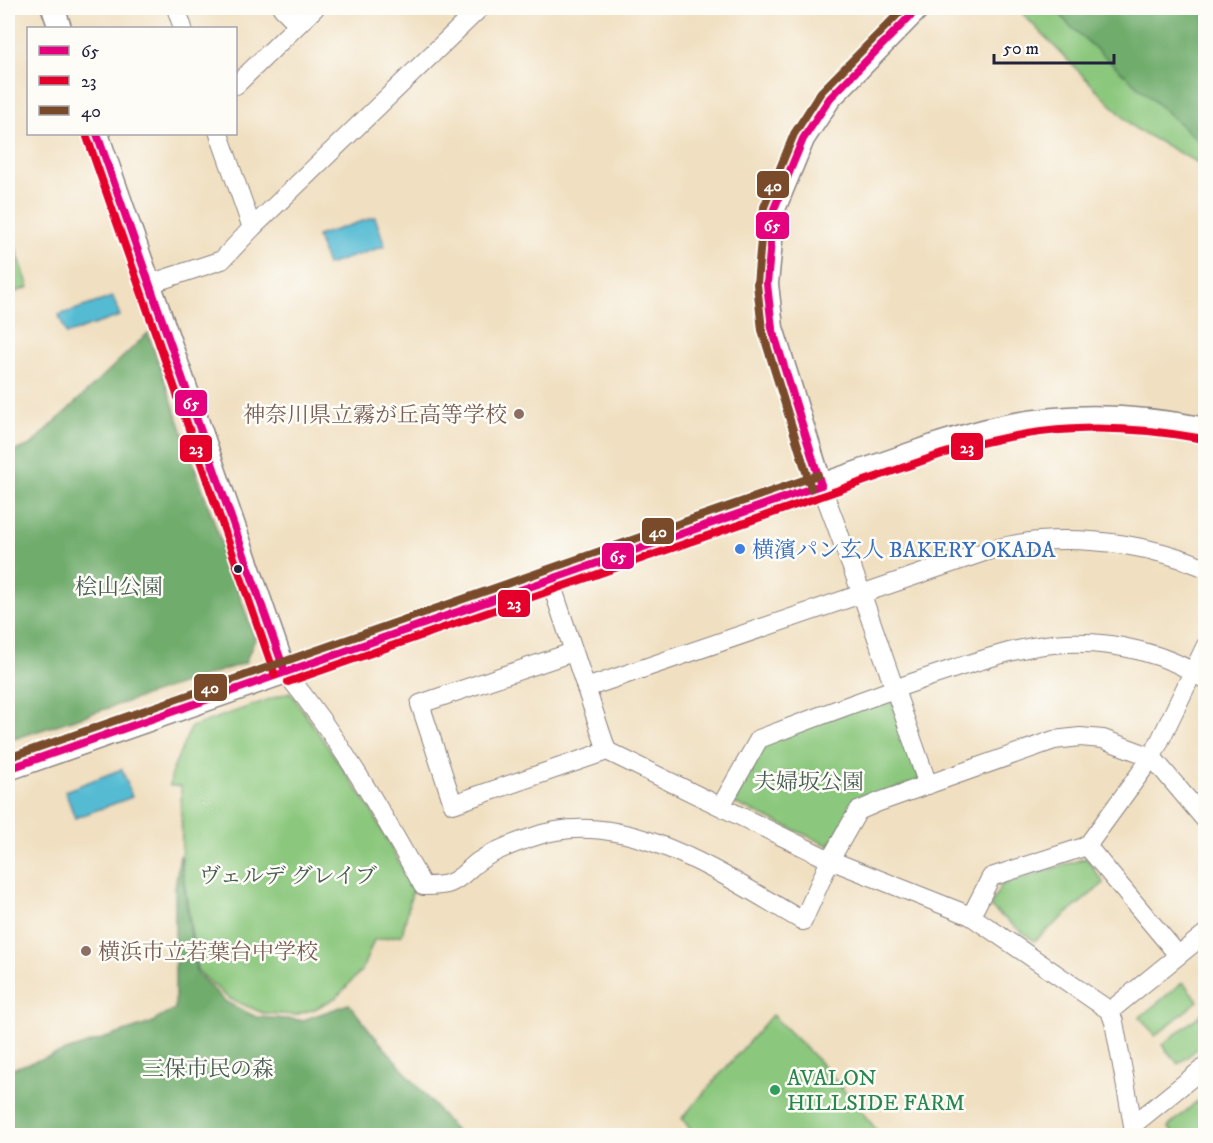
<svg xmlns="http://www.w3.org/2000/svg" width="1213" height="1143" font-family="'IM FELL DW Pica','Noto Serif JP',serif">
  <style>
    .green { fill: #8bc77d; stroke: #56745c; stroke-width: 1.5 }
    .forest { fill: #70ac6c; stroke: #496754; stroke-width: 1.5 }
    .water { fill: #55bbd3; stroke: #3c6e87; stroke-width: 1.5 }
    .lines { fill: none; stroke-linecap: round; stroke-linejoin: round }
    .minor-casing { stroke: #89807e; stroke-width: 20 }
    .tertiary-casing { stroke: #89807e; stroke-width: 25 }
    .minor { stroke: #fff; stroke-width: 18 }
    .tertiary { stroke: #fff; stroke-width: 22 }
    .bus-1-casing { stroke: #fdfcf7; stroke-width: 12 }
    .bus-2-casing { stroke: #fdfcf7; stroke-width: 12 }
    .bus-3-casing { stroke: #fdfcf7; stroke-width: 12 }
    .bus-1 { stroke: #e5007d; stroke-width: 8 }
    .bus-2 { stroke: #e4002b; stroke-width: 8 }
    .bus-3 { stroke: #7a4b2a; stroke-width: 8 }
    .education-dot { fill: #8d6e63; stroke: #fdfcf7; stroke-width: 2 }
    .shop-dot { fill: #3f7fe0; stroke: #fdfcf7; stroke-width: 2 }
    .bus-dot { fill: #22223b; stroke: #fdfcf7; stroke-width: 2 }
    .leisure-dot { fill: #2e9e5b; stroke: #fdfcf7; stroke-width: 2 }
    .labels { text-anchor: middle; stroke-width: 5; stroke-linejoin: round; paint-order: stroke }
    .education-label { font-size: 22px; fill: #785e54; stroke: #fdfcf7; text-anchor: end }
    .shop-label { font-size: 22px; fill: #366cbe; stroke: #fdfcf7; text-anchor: start }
    .park-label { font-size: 22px; fill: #475c52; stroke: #fdfcf7 }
    .leisure-label { font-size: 22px; fill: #27864d; stroke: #fdfcf7; text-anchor: start }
    .line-badge { stroke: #fdfcf7; stroke-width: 2 }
    .badge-label { font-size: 16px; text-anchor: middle; font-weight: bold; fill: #fff }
  </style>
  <rect width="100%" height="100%" fill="#fdfcf7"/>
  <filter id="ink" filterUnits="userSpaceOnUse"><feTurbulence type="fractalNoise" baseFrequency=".0167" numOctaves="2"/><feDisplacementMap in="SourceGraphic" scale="12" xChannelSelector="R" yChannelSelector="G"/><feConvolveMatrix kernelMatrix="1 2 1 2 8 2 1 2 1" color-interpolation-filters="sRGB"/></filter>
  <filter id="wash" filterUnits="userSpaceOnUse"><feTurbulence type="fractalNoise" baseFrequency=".008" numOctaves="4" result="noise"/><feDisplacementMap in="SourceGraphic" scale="24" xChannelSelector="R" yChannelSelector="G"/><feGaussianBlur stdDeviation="1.35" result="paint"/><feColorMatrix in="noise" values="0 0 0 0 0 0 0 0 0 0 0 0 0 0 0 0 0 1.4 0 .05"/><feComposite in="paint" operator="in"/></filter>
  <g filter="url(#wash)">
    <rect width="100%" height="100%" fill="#f0dfc0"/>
    <g class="green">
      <polygon points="1017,8 1205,8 1205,167 1134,128"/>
      <polygon points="12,238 29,287 8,295 8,240"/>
      <polygon points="290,692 370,808 413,888 402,935 374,940 362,970 337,997 315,1009 295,1015 263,1013 228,998 197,970 182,866 181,786 170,786 172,771 191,727"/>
      <polygon points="890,696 920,779 853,806 830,846 734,803 764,743"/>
      <polygon points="1086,858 1104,883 1034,941 990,907 1001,885"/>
      <polygon points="1183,982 1198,1001 1155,1036 1140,1017"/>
      <polygon points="1205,1011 1205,1043 1178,1064 1162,1045"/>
      <polygon points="772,1015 820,1062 881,1135 694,1135 682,1118"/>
      <polygon points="1205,1094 1205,1126 1194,1135 1175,1135 1168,1127"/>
    </g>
    <g class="forest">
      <polygon points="1055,8 1205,8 1205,145 1200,142 1068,24"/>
      <polygon points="148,333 255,639 245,663 8,741 8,453 31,445"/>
      <polygon points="180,855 196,972 226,1002 256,1017 303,1020 349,1004 372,1033 459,1135 8,1135 8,1070 151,1023 175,1009 175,888"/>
    </g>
    <g class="water">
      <polygon points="375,217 385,246 327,265 317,236"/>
      <polygon points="113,297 120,316 66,334 59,315"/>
      <polygon points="122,769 132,797 75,818 65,791"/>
    </g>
  </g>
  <g filter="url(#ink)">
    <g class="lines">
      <g class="minor-casing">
        <g id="minor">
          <polyline points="176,8 183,28"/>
          <polyline points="282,8 298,24"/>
          <polyline points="236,85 315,8"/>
          <polyline points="219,134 252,228"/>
          <polyline points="149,284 222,260 252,228 480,8"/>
          <polyline points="821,485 861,592 928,785"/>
          <polyline points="550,580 607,751"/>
          <polyline points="573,652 420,704 453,804 607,751 830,860 971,916 1110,1011 1114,1022 1135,1136"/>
          <path d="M285,672C339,738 382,812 423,886C431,886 443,886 450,883C461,879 470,867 479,861C495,850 515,843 533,837C625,804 727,878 803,921L830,860L858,811L879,802L1054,740L1080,737L1103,739L1152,757L1206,821"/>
          <path d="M586,688L993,549C1008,546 1024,542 1039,541C1095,537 1154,546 1206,568"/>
          <path d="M721,806L759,739C824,714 889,690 956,668C992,657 1029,644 1067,643C1113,641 1167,653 1206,680"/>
          <polyline points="1087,846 1152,757 1206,645"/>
          <polyline points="971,916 991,877 1087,846 1178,955"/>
          <polyline points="1110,1011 1206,933"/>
          <polyline points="1133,1125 1206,1066"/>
        </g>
      </g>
      <g class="tertiary-casing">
        <g id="tertiary">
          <polyline points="53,8 60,28"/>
          <polyline points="97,134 285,672"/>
          <polyline points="821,485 772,328 767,284 774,209 803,139 830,98 918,8"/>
          <path d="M8,769L939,444C958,438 977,432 996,428C1065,412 1137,415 1206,429"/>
        </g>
      </g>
      <use href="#minor" class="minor"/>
      <use href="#tertiary" class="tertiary"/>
      <g class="bus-1-casing">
        <g id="bus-1">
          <polyline points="97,134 285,672"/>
          <polyline points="821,485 772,328 767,284 774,209 803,139 830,98 918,8"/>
          <polyline points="8,769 821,485"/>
        </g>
      </g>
      <g class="bus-2-casing">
        <g id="bus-2">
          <polyline points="87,137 275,675"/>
          <path d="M288,682L942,454C1034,425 1110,422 1204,439"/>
        </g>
      </g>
      <g class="bus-3-casing">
        <g id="bus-3">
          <polyline points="811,488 762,330 757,284 764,207 794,134 821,92 904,8"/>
          <polyline points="8,758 818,475"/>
        </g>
      </g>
      <use href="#bus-1" class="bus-1"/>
      <use href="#bus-2" class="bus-2"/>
      <use href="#bus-3" class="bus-3"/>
    </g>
  </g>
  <g class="education-dot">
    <circle cx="519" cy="414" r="6"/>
    <circle cx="86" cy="951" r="6"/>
  </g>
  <circle class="shop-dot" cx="740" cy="549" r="6"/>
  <circle class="bus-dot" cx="238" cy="569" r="5"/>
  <circle class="leisure-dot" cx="775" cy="1090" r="6"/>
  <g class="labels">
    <g class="education-label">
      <text x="507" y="422">神奈川県立霧が丘高等学校</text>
      <text x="98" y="959" text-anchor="start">横浜市立若葉台中学校</text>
    </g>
    <g class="shop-label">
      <text x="752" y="557">横濱パン玄人 BAKERY OKADA</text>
    </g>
    <g class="park-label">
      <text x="119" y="594">桧山公園</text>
      <text x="809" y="789">夫婦坂公園</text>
      <text x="288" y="883">ヴェルデ グレイブ</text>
      <text x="208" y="1076">三保市民の森</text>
    </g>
    <g class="leisure-label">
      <text x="787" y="1085">AVALON<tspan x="787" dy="25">HILLSIDE FARM</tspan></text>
    </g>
  </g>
  <g class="line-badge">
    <rect x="756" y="170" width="34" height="29" rx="6" fill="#7a4b2a"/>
    <rect x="755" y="211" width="35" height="29" rx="6" fill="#e5007d"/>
    <rect x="174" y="389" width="34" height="28" rx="6" fill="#e5007d"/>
    <rect x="950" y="432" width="34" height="29" rx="6" fill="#e4002b"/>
    <rect x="179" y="434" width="34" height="29" rx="6" fill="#e4002b"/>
    <rect x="641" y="517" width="34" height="28" rx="6" fill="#7a4b2a"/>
    <rect x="601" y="542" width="34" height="28" rx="6" fill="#e5007d"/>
    <rect x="497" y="589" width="34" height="29" rx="6" fill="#e4002b"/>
    <rect x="193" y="673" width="35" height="29" rx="6" fill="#7a4b2a"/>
  </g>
  <g class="badge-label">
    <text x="773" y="191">40</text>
    <text x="772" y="231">65</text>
    <text x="191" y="409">65</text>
    <text x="967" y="453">23</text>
    <text x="196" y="454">23</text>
    <text x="658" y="537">40</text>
    <text x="618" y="562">65</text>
    <text x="514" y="609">23</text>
    <text x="210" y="693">40</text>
  </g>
  <rect width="1213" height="1143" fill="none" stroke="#fdfcf7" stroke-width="30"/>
  <rect x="27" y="27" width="210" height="108" fill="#fdfcf7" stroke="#a5a5ac" stroke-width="1.5"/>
  <rect x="39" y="46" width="30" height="9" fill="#e5007d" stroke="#a5a5ac" stroke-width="1.5"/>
  <text x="81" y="57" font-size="18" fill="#22223b">65</text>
  <rect x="39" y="76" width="30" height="9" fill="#e4002b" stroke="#a5a5ac" stroke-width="1.5"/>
  <text x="81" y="87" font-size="18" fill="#22223b">23</text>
  <rect x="39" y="106" width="30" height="9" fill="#7a4b2a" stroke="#a5a5ac" stroke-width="1.5"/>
  <text x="81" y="117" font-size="18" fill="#22223b">40</text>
  <path d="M994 54v9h120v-9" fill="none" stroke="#22223b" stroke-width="3"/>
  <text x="1003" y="54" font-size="18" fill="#22223b" stroke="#fdfcf7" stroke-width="4.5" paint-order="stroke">50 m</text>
</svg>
